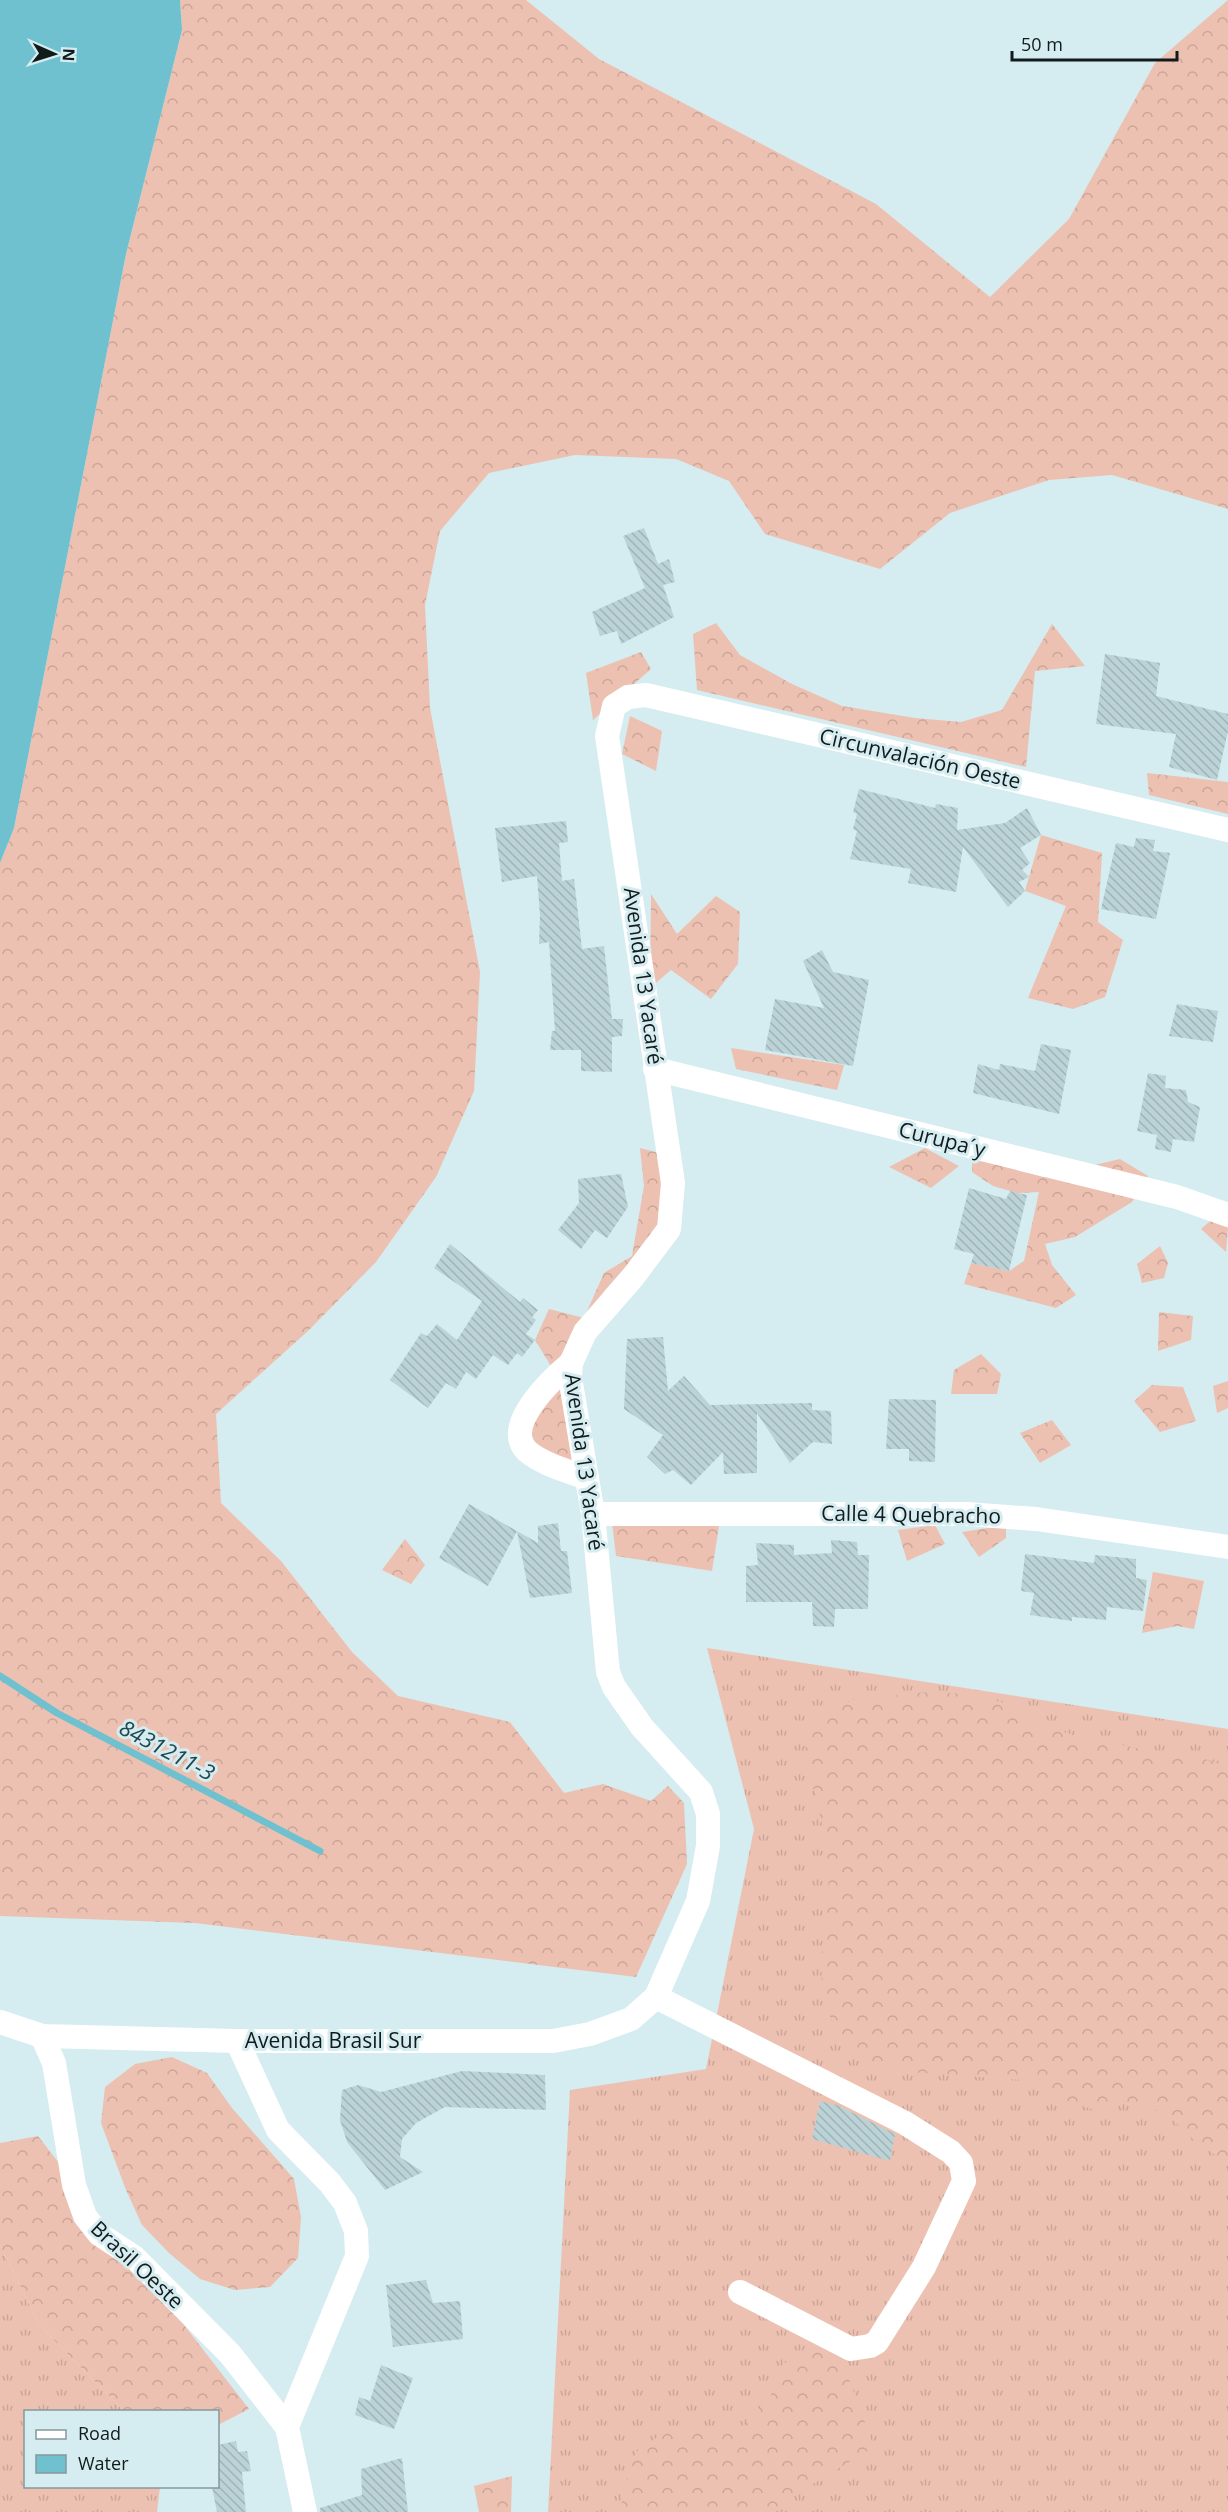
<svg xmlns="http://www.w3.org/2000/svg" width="1228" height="2512" font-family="'Open Sans',sans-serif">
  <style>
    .grass { fill: url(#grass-tufts) }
    .forest { fill: url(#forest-crowns) }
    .water { fill: #70c1cf }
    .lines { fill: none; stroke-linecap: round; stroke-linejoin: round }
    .stream { stroke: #70c1cf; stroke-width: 7 }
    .building { fill: url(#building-back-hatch) }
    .minor { stroke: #fff; stroke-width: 24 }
    .labels { text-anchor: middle; stroke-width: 6; stroke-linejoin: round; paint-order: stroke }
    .street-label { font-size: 21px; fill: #121b1c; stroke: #d5ecf0 }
    .water-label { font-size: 22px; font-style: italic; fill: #22484f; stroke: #d5ecf0 }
  </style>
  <defs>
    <pattern id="grass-tufts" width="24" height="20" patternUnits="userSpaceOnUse" patternTransform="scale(1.5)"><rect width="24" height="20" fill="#edc1b1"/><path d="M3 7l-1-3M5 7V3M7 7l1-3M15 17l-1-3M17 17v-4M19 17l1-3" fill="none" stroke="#caa598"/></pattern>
    <pattern id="forest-crowns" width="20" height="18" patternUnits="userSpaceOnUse" patternTransform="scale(1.5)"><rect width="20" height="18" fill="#edc1b1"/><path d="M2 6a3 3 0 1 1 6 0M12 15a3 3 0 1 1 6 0" fill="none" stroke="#caa598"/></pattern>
    <pattern id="building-back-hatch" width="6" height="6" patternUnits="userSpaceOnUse" patternTransform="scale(1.5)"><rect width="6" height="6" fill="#bbd2d6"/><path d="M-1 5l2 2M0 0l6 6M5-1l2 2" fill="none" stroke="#a0b4b7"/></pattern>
  </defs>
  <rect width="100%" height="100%" fill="#d5ecf0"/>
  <g class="grass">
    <polygon points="707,1648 1228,1729 1228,2512 548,2512 570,2090 706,2069 754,1829"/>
    <polygon points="0,2245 40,2326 124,2411 26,2412 26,2486 160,2487 157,2512 0,2512"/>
  </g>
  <g class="forest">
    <polygon points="180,0 526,0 599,59 876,204 990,297 1069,219 1155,63 1228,0 1228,509 1112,475 1049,480 950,513 880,569 765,534 729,481 676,459 575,455 489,473 440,531 425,605 430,708 480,972 474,1091 436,1177 376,1262 309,1330 216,1414 221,1503 281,1561 352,1652 398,1696 510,1722 564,1793 603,1784 651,1801 668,1786 684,1803 687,1864 636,1977 195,1923 0,1916 0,863 14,828 126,254 182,30"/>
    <polygon points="716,623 740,655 792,684 842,706 915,718 961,722 1002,710 1052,624 1085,666 1035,671 1026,767 697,690 693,634"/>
    <polygon points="641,652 651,669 593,720 586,673"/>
    <polygon points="630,716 662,731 656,771 622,754"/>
    <polygon points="1147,773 1228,782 1228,814 1149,795"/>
    <polygon points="1041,835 1102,853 1098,922 1123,940 1105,997 1073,1009 1028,998 1066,906 1025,891"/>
    <polygon points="651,894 677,934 716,896 740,912 738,964 711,999 671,970 650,988"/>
    <polygon points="731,1048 844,1065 837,1090 736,1069"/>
    <polygon points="640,1148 659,1153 662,1204 658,1230 605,1290 568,1348 572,1459 555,1478 523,1420 554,1371 535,1340 549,1309 584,1318 604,1273 632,1256 644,1186"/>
    <polygon points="925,1148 959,1166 931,1188 889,1167"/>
    <polygon points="972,1157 1043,1177 1120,1159 1148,1176 1132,1202 1075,1237 1045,1244 1052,1265 1076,1295 1056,1308 964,1284 971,1263 1009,1271 1024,1261 1039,1192 1017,1193 993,1186 972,1172"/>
    <polygon points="1218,1214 1228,1228 1226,1252 1201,1229"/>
    <polygon points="1160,1246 1168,1263 1164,1278 1142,1283 1137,1264"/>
    <polygon points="1159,1312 1193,1316 1191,1340 1158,1351"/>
    <polygon points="981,1354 1001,1374 997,1394 951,1394 954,1370"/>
    <polygon points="1228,1381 1228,1408 1217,1413 1213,1386"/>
    <polygon points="1152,1385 1183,1387 1196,1421 1160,1432 1134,1401"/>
    <polygon points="1052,1420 1071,1445 1040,1463 1020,1433"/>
    <polygon points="612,1522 719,1526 712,1571 616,1556"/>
    <polygon points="935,1525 945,1544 907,1561 898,1530"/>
    <polygon points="1006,1525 1006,1538 979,1557 962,1532"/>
    <polygon points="405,1539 425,1565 411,1584 382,1570"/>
    <polygon points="1153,1572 1204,1581 1194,1629 1177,1626 1142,1633"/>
    <polygon points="929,1692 966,1694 1005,1703 1034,1722 1073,1735 1146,1750 1185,1752 1228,1767 1228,2164 1195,2141 1166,2113 1131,2102 1097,2111 1059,2098 1023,2080 909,2072 874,2063 844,2042 823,2004 821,1961 829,1877 824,1834 816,1796 802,1758 815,1718 852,1700"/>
    <polygon points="172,2057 207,2073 232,2108 294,2179 301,2217 298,2258 270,2287 235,2290 200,2279 169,2253 142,2225 126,2190 101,2123 105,2087 135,2064"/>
    <polygon points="38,2136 249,2409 218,2425 218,2412 124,2411 40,2326 0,2245 0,2143"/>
    <polygon points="816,2342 844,2365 874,2447 788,2499 771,2512 621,2512 623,2491 636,2452 669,2429 744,2426 770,2397 783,2364"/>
    <polygon points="512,2476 511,2512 479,2512 474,2486"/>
  </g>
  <polygon class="water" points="0,0 180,0 182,30 126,254 14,828 0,863"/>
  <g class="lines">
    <polyline class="stream" points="0,1676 57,1713 320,1851"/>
  </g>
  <g class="building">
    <polygon points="644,528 658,564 669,559 675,582 663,585 674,617 621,644 617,631 600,636 592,612 645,588 623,536"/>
    <polygon points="1105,654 1160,663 1156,696 1228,714 1228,731 1217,780 1169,767 1176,734 1096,724"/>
    <polygon points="859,789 935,808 936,804 958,808 957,830 1005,823 1027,808 1041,835 1020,848 1030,863 1022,870 1029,877 1019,882 1025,891 1008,907 963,847 956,892 908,883 911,869 850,859 857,831 853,829 857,814 853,812"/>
    <polygon points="566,821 568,842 559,843 562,881 574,879 582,949 604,946 612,1019 623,1019 622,1036 612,1037 612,1072 581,1071 581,1050 550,1050 552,1031 555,1031 549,942 539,944 540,915 537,876 502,882 495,828"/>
    <polygon points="1136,838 1155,840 1153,851 1170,853 1156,919 1101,909 1116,843 1134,847"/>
    <polygon points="822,950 833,972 869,980 853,1066 765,1050 775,999 824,1008 803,961"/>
    <polygon points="1177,1004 1218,1011 1213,1042 1169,1036"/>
    <polygon points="1041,1044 1071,1050 1059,1114 973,1093 978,1064 999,1070 1000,1064 1035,1071"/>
    <polygon points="1148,1073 1166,1076 1165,1088 1186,1090 1188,1102 1200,1107 1194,1142 1173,1139 1171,1152 1155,1149 1157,1135 1137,1131"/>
    <polygon points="621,1174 628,1207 607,1238 595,1230 581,1249 558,1230 579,1203 578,1179"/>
    <polygon points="969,1188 1006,1199 1010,1191 1027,1195 1009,1271 971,1263 974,1254 954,1249"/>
    <polygon points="450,1244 520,1302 523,1298 538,1310 532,1317 536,1320 526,1334 535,1340 522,1357 517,1353 508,1365 493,1355 476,1379 466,1372 456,1389 446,1383 428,1408 390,1380 421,1333 427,1336 437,1324 457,1340 482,1301 434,1268"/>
    <polygon points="663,1337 668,1391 684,1376 710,1405 812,1403 812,1410 831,1411 832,1444 813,1442 790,1463 757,1413 757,1473 724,1474 723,1452 691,1485 673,1470 665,1474 647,1457 663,1435 624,1409 627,1339"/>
    <polygon points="889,1399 936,1400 935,1462 909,1461 909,1449 886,1449"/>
    <polygon points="469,1504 517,1531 488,1586 439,1558"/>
    <polygon points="558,1523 561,1551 567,1551 572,1593 530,1598 517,1531 538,1543 538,1526"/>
    <polygon points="831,1540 857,1542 858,1555 869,1555 868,1609 835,1609 834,1627 813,1626 812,1602 746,1602 746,1566 758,1565 756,1543 794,1545 794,1555 832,1553"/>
    <polygon points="1025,1554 1094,1563 1095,1555 1136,1559 1136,1578 1147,1580 1143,1611 1107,1607 1106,1620 1072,1617 1072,1621 1030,1615 1034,1593 1021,1591"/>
    <polygon points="462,2071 545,2075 546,2110 445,2107 416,2123 402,2139 400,2157 423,2172 385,2190 347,2142 340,2120 342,2090 358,2085 381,2092"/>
    <polygon points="820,2101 839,2106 895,2134 890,2161 812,2139"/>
    <polygon points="426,2280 433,2303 460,2301 463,2339 393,2347 386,2285"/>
    <polygon points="381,2365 413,2378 394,2429 355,2415 359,2397 370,2401"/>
    <polygon points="236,2441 238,2452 247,2451 251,2471 242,2472 246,2512 217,2512 212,2487 218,2487 218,2445"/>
    <polygon points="402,2458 408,2512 320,2512 320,2508 362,2495 361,2469"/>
  </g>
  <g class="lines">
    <g class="minor">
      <polyline points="655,1069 1177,1197 1228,1215"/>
      <path d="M571,1363C553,1378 501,1426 527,1451C542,1464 568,1471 587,1478"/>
      <polyline points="593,1514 967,1514 1036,1519 1228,1547"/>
      <polyline points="656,1997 905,2123 951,2152 961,2163 964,2181 924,2267 877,2342 870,2346 851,2349 740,2292"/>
      <polyline points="0,2022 42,2036 237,2041 553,2041 590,2034 631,2019 656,1997 698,1901 708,1846 708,1814 701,1792 642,1727 614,1687 608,1672 593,1514 570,1377 571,1363 585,1332 633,1277 669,1229 673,1183 607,736 614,706 628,697 646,695 1228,830"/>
      <polyline points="42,2036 54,2063 74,2185 85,2216 99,2234 134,2257 230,2354 287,2427"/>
      <polyline points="237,2041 278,2130 330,2183 345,2203 356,2231 357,2256 287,2427 305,2512"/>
    </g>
  </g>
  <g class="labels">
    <g class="street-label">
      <text transform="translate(920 759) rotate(13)" y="7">Circunvalación Oeste</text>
      <text transform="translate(643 976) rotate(82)" y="7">Avenida 13 Yacaré</text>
      <text transform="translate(942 1140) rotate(14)" y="7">Curupa´y</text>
      <text transform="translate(584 1462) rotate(82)" y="7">Avenida 13 Yacaré</text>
      <text transform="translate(911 1515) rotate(1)" y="7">Calle 4 Quebracho</text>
      <text x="333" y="2048">Avenida Brasil Sur</text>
      <text transform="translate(137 2265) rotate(43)" y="7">Brasil Oeste</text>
    </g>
    <g class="water-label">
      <text transform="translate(167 1750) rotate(28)" y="8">8431211-3</text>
    </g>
  </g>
  <rect x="24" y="2410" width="195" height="78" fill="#d5ecf0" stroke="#87989b" stroke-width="1.5"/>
  <rect x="36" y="2430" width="30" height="9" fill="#ffffff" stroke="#87989b" stroke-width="1.5"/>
  <text x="78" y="2440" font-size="18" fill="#121b1c">Road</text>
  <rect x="36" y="2455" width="30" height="18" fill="#70c1cf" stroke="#87989b" stroke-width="1.5"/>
  <text x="78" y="2470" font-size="18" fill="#121b1c">Water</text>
  <g transform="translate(54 54) rotate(93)" stroke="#d5ecf0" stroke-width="4.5" paint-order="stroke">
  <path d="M0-4.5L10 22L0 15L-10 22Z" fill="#121b1c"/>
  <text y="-9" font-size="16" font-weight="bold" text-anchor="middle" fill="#121b1c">N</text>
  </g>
  <path d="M1012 51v9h165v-9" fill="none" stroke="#121b1c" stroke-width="3"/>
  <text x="1021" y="51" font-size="18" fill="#121b1c" stroke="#d5ecf0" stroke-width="4.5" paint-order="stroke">50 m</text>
</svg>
